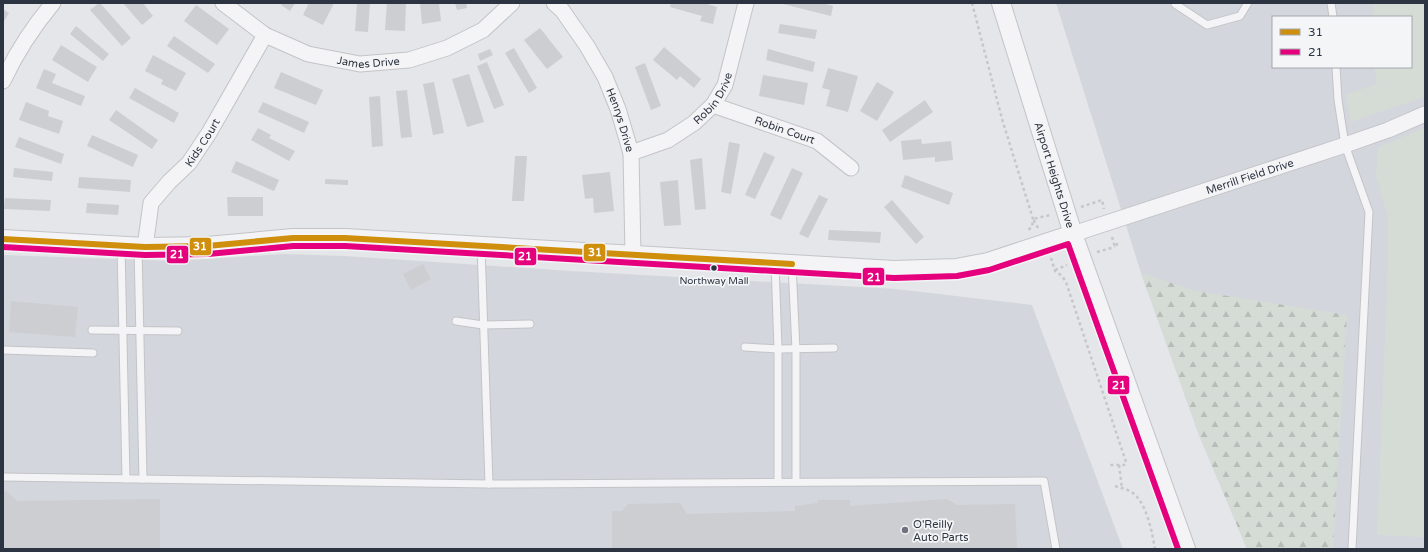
<svg xmlns="http://www.w3.org/2000/svg" width="1428" height="552" font-family="'Varela Round',sans-serif">
  <style>
    .built { fill: #d3d6dc; fill-rule: evenodd }
    .grass { fill: #d5dcd6 }
    .forest { fill: url(#forest-firs) }
    .building { fill: #cdced1 }
    .lines { fill: none; stroke-linecap: round; stroke-linejoin: round }
    .service-casing { stroke: #c3c4c7; stroke-width: 9 }
    .minor-casing { stroke: #c3c4c7; stroke-width: 17 }
    .tertiary-casing { stroke: #c3c4c7; stroke-width: 20 }
    .path { stroke: #c5c7c9; stroke-width: 2.5; stroke-dasharray: 3 3; stroke-linecap: butt }
    .service { stroke: #f4f4f6; stroke-width: 7 }
    .minor { stroke: #f4f4f6; stroke-width: 15 }
    .tertiary { stroke: #f4f4f6; stroke-width: 18 }
    .bus-1-casing { stroke: #f3f5f7; stroke-width: 9 }
    .bus-2-casing { stroke: #f3f5f7; stroke-width: 9 }
    .bus-1 { stroke: #cf8f0d; stroke-width: 6 }
    .bus-2 { stroke: #e5007d; stroke-width: 6 }
    .bus-dot { fill: #2d3441; stroke: #f3f5f7; stroke-width: 1.5 }
    .poi-dot { fill: #6d727c; stroke: #f3f5f7; stroke-width: 1.5 }
    .labels { text-anchor: middle; stroke-width: 3.5; stroke-linejoin: round; paint-order: stroke }
    .bus-label { font-size: 10px; fill: #2d3441; stroke: #f3f5f7 }
    .street-label { font-size: 11px; fill: #2d3441; stroke: #f3f5f7 }
    .poi-label { font-size: 11px; fill: #2d3441; stroke: #f3f5f7; text-anchor: start }
    .line-badge { stroke: #f3f5f7; stroke-width: 1.5 }
    .badge-label { font-size: 11px; text-anchor: middle; font-weight: bold; fill: #fff }
  </style>
  <defs>
    <pattern id="forest-firs" width="22" height="20" patternUnits="userSpaceOnUse"><rect width="22" height="20" fill="#d5dcd6"/><path d="M5 1l3.5 6h-7zM16 11l3.5 6h-7z" fill="#b7bdb9"/></pattern>
  </defs>
  <rect width="100%" height="100%" fill="#e4e6e9"/>
  <g class="built">
    <path d="M1056,3H1425V549H1247L1199,435L1141,273ZM1273,17H1411V67H1273Z"/>
    <polygon points="283,254 345,256 571,271 896,289 1032,305 1123,549 3,549 3,255 175,261"/>
  </g>
  <g class="grass">
    <polygon points="1374,3 1425,3 1425,96 1422,98 1351,122 1345,95 1377,84 1374,67 1411,67 1411,17 1372,17"/>
    <polygon points="1425,127 1425,537 1377,535 1388,261 1388,218 1376,176 1378,148"/>
  </g>
  <polygon class="forest" points="1141,273 1196,291 1347,315 1333,549 1247,549 1199,435"/>
  <g class="building">
    <polygon points="99,3 100,3 131,38 122,46 90,10"/>
    <polygon points="123,3 143,3 153,16 142,25"/>
    <polygon points="282,3 295,3 290,11 281,5"/>
    <polygon points="309,3 334,3 323,25 303,15"/>
    <polygon points="357,3 370,3 368,32 355,31"/>
    <polygon points="387,3 406,3 405,31 385,30"/>
    <polygon points="420,3 439,3 441,21 422,24"/>
    <polygon points="455,3 466,3 467,8 457,10"/>
    <polygon points="671,3 704,3 717,7 713,24 700,21 702,16 670,7"/>
    <polygon points="779,3 822,3 833,6 831,16"/>
    <polygon points="196,5 229,29 217,45 184,21"/>
    <polygon points="3,9 9,13 3,23"/>
    <polygon points="780,24 817,30 815,39 778,33"/>
    <polygon points="76,26 109,54 103,61 70,34"/>
    <polygon points="540,28 563,57 547,69 524,40"/>
    <polygon points="174,36 215,64 208,73 167,46"/>
    <polygon points="61,45 97,67 88,82 52,60"/>
    <polygon points="664,47 701,79 694,88 680,76 677,80 653,60"/>
    <polygon points="514,48 537,88 529,93 505,53"/>
    <polygon points="490,49 493,55 480,61 478,54"/>
    <polygon points="768,49 815,62 813,72 766,60"/>
    <polygon points="153,55 186,73 176,91 161,84 163,80 145,71"/>
    <polygon points="487,62 504,105 494,109 477,66"/>
    <polygon points="645,63 661,106 651,110 635,67"/>
    <polygon points="828,68 858,76 848,112 826,106 830,90 822,88"/>
    <polygon points="44,69 56,74 52,83 85,96 81,106 36,88"/>
    <polygon points="281,72 323,90 316,105 274,88"/>
    <polygon points="469,74 484,122 467,127 452,79"/>
    <polygon points="763,75 808,83 804,105 759,96"/>
    <polygon points="434,82 444,133 433,135 423,84"/>
    <polygon points="877,82 894,92 877,121 860,111"/>
    <polygon points="135,88 179,113 174,123 129,98"/>
    <polygon points="407,90 412,137 401,138 396,91"/>
    <polygon points="380,96 383,146 372,147 369,97"/>
    <polygon points="925,100 933,112 890,142 882,130"/>
    <polygon points="26,102 49,111 48,116 63,121 59,134 19,120"/>
    <polygon points="263,102 309,122 304,133 258,112"/>
    <polygon points="116,110 158,140 152,149 109,120"/>
    <polygon points="258,128 271,135 269,138 295,151 289,161 251,140"/>
    <polygon points="92,135 138,155 133,167 87,146"/>
    <polygon points="19,137 64,154 61,164 15,147"/>
    <polygon points="921,139 922,144 951,141 953,160 935,162 935,157 903,160 901,141"/>
    <polygon points="729,142 740,144 731,194 721,192"/>
    <polygon points="764,152 775,157 755,199 745,195"/>
    <polygon points="515,156 527,156 524,201 512,201"/>
    <polygon points="702,158 706,209 695,210 690,160"/>
    <polygon points="236,161 279,180 274,191 231,172"/>
    <polygon points="14,168 53,172 52,181 13,177"/>
    <polygon points="792,168 803,173 781,220 770,215"/>
    <polygon points="610,172 614,211 594,213 593,198 585,199 582,175"/>
    <polygon points="905,175 953,193 949,205 901,187"/>
    <polygon points="79,177 131,180 130,192 78,188"/>
    <polygon points="325,179 348,180 348,185 325,184"/>
    <polygon points="678,180 681,225 664,226 660,182"/>
    <polygon points="819,195 828,199 808,238 799,234"/>
    <polygon points="227,197 263,197 263,216 228,216"/>
    <polygon points="5,198 51,200 50,211 4,209"/>
    <polygon points="892,200 924,237 916,244 884,207"/>
    <polygon points="87,203 119,205 118,215 86,213"/>
    <polygon points="829,230 881,232 880,243 828,240"/>
    <polygon points="423,264 431,279 411,290 403,274"/>
    <polygon points="11,301 78,307 75,337 9,332"/>
    <polygon points="3,491 6,491 17,501 160,499 160,549 3,549"/>
    <polygon points="947,499 957,505 1015,504 1017,549 612,549 612,511 622,511 628,504 680,503 687,514 795,511 795,506 817,503 818,500 850,500 850,506"/>
  </g>
  <g class="lines">
    <g class="service-casing">
      <g id="service">
        <polyline points="1175,3 1175,4 1207,25 1240,16 1248,3"/>
        <polyline points="1331,3 1333,17"/>
        <polyline points="1336,67 1338,100 1345,145 1369,212 1352,549"/>
        <polyline points="121,246 126,479"/>
        <polyline points="481,246 489,484"/>
        <polyline points="138,247 143,479"/>
        <polyline points="775,263 778,349 778,482"/>
        <polyline points="792,264 796,350 796,482"/>
        <polyline points="456,321 483,325 530,324"/>
        <polyline points="92,330 178,331"/>
        <polyline points="745,347 778,349 834,348"/>
        <polyline points="3,350 93,353"/>
        <polyline points="3,477 489,484 1044,481 1056,549"/>
      </g>
    </g>
    <g class="minor-casing">
      <g id="minor">
        <path id="s1" d="M223,3L265,35L308,54L360,64L409,60L447,48L483,30L512,3"/>
        <path id="s2" d="M554,3L562,10L587,46L605,77L618,109L631,153L633,255"/>
        <path d="M3,81C16,53 33,27 53,3"/>
        <path id="s3" d="M713,105L817,141L851,168"/>
        <path id="s4" d="M631,153L668,140L694,123L713,105L725,85L746,3"/>
        <path id="s5" d="M1073,234L1345,145L1388,130L1425,114"/>
        <path id="s6" d="M145,247L151,203L169,182L189,163L209,133L265,35"/>
      </g>
    </g>
    <g class="tertiary-casing">
      <g id="tertiary">
        <path id="s7" d="M1001,3L1073,234L1186,549"/>
        <polyline points="3,239 145,247 207,246 293,238 345,238 894,270 956,268 988,262 1073,234"/>
      </g>
    </g>
    <g class="path">
      <polyline points="972,3 1002,119 1033,219 1032,227 1028,230"/>
      <polyline points="1081,207 1102,200 1104,209"/>
      <polyline points="1038,228 1033,219 1050,215"/>
      <polyline points="1112,237 1115,247 1119,241"/>
      <polyline points="1097,252 1115,247"/>
      <polyline points="1051,258 1055,271 1062,276 1066,282 1126,462 1126,464 1124,465 1110,465"/>
      <polyline points="1055,270 1067,265"/>
      <polyline points="1119,465 1122,488"/>
      <path d="M1115,486C1121,488 1127,489 1133,493C1147,504 1152,532 1155,549"/>
    </g>
    <use href="#service" class="service"/>
    <use href="#minor" class="minor"/>
    <use href="#tertiary" class="tertiary"/>
    <g class="bus-1-casing">
      <polyline id="bus-1" points="3,239 145,247 207,246 293,238 345,238 792,264"/>
    </g>
    <g class="bus-2-casing">
      <polyline id="bus-2" points="3,247 145,255 208,254 293,246 345,246 894,278 957,276 989,270 1068,244 1178,549"/>
    </g>
    <use href="#bus-1" class="bus-1"/>
    <use href="#bus-2" class="bus-2"/>
  </g>
  <circle class="bus-dot" cx="714" cy="268" r="3.5"/>
  <circle class="poi-dot" cx="905" cy="530" r="4"/>
  <g class="labels">
    <g class="bus-label">
      <text x="714" y="284">Northway Mall</text>
    </g>
    <g class="street-label">
      <text dy="4" stroke="none"><textPath href="#s1" startOffset="161">James Drive</textPath></text>
      <text dy="4" stroke="none"><textPath href="#s4" startOffset="102">Robin Drive</textPath></text>
      <text dy="4" stroke="none"><textPath href="#s2" startOffset="136">Henrys Drive</textPath></text>
      <text dy="4" stroke="none"><textPath href="#s3" startOffset="76">Robin Court</textPath></text>
      <text dy="4" stroke="none"><textPath href="#s6" startOffset="124">Kids Court</textPath></text>
      <text dy="4" stroke="none"><textPath href="#s7" startOffset="180">Airport Heights Drive</textPath></text>
      <text dy="4" stroke="none"><textPath href="#s5" startOffset="186">Merrill Field Drive</textPath></text>
    </g>
    <g class="poi-label">
      <text x="913" y="528">O'Reilly<tspan x="913" dy="13">Auto Parts</tspan></text>
    </g>
  </g>
  <g class="line-badge">
    <rect x="189" y="237" width="23" height="19" rx="4" fill="#cf8f0d"/>
    <rect x="583" y="243" width="23" height="19" rx="4" fill="#cf8f0d"/>
    <rect x="166" y="245" width="23" height="19" rx="4" fill="#e5007d"/>
    <rect x="514" y="247" width="23" height="19" rx="4" fill="#e5007d"/>
    <rect x="862" y="267" width="23" height="19" rx="4" fill="#e5007d"/>
    <rect x="1107" y="375" width="23" height="20" rx="4" fill="#e5007d"/>
  </g>
  <g class="badge-label">
    <text x="200" y="250">31</text>
    <text x="595" y="256">31</text>
    <text x="177" y="258">21</text>
    <text x="525" y="260">21</text>
    <text x="874" y="281">21</text>
    <text x="1119" y="389">21</text>
  </g>
  <rect width="1428" height="552" fill="none" stroke="#2d3441" stroke-width="8"/>
  <rect x="1272" y="16" width="140" height="52" fill="#f3f5f7" stroke="#a4a8ae"/>
  <rect x="1280" y="29" width="20" height="6" fill="#cf8f0d" stroke="#a4a8ae"/>
  <text x="1308" y="36" font-size="12" fill="#2d3441">31</text>
  <rect x="1280" y="49" width="20" height="6" fill="#e5007d" stroke="#a4a8ae"/>
  <text x="1308" y="56" font-size="12" fill="#2d3441">21</text>
</svg>
